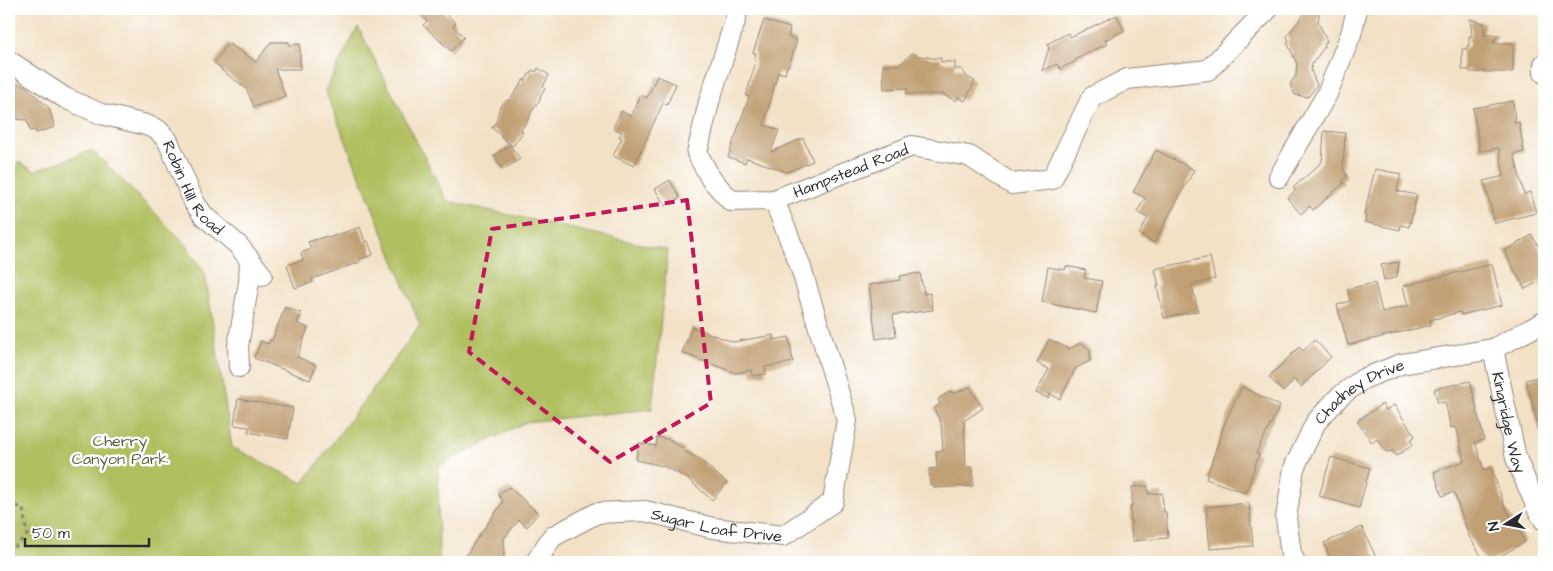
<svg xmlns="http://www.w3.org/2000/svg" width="1553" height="571" font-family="'Architects Daughter',sans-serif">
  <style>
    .green { fill: #b0bf61; stroke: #6e7546 }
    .building { fill: #c1a074 }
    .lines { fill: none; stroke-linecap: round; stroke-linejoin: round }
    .minor-casing { stroke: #8f8678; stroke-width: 22 }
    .path { stroke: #8f8678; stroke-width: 3; stroke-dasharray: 4 4; stroke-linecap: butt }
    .minor { stroke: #fff; stroke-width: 20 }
    .marked { fill: none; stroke: #c2185b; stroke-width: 4; stroke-dasharray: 10 6; stroke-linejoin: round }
    .labels { text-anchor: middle; stroke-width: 5; stroke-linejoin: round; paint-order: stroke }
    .street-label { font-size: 16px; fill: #2b2b2b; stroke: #fff }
    .park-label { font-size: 16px; fill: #5a5f3e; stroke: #fff }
  </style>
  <rect width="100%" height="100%" fill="#fff"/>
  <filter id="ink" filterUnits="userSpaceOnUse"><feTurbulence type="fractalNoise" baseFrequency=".02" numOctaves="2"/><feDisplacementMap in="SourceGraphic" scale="10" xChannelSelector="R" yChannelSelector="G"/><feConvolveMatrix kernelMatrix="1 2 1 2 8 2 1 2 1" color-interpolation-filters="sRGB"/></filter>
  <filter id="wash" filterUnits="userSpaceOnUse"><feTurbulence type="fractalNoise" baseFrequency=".0096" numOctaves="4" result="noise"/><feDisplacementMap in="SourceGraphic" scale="20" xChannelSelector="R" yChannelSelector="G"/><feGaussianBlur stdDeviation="1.12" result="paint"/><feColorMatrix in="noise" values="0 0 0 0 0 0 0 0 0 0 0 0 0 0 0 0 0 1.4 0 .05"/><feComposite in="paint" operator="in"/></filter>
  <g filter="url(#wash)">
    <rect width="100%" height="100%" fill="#f3e1c6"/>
    <polygon class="green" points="358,27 447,201 668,250 652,409 526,422 438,466 439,562 9,562 9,181 18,162 35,171 92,150 189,247 189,250 205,273 232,447 303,483 420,325 325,90"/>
    <g id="blocks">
      <g class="building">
        <polygon points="413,9 445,9 445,13 456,23 453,26 464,37 451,51 423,25 427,21"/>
        <polygon points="1304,9 1320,9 1318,22 1327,41 1324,45 1325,46 1312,64 1311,71 1317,85 1308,97 1295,95 1290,84 1296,75 1297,64 1287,42 1289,41 1287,36 1304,14"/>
        <polygon points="1117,15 1124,31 1105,40 1107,44 1076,59 1076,61 1060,69 1057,64 1042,71 1049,48 1047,44 1068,33 1070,37"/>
        <polygon points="1470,19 1484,23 1484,35 1498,35 1493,43 1513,43 1513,72 1470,72 1470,70 1462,70 1462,49 1467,49 1467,46 1469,46 1469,36 1472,36"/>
        <polygon points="764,20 790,28 788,37 797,40 789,66 787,66 785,74 778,72 764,125 779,130 771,152 803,138 813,161 787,172 747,158 745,163 728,157 749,97 746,96 756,61 754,60 756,53 753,53"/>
        <polygon points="271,42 289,42 289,45 300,44 300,69 275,69 285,96 254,107 246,88 221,70 222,69 214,63 228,43 256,62"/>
        <polygon points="912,53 919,56 929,57 929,58 941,58 941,62 955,62 955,69 962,69 967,77 975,81 965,101 958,97 956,101 942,94 907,94 907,88 884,89 883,65 899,65"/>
        <polygon points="538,68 549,75 543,87 545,89 540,97 541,98 530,114 531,115 521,130 523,132 513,146 501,137 502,136 492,128 496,122 500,106 506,101 510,100 524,79 525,81 532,70 536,72"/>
        <polygon points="657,76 676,84 667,105 663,103 634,166 613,156 622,138 619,137 622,132 613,128 621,111 631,116 641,95 647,98"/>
        <polygon points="9,81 25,86 49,108 55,127 36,133 35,130 30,131 27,120 9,119"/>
        <polygon points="1513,101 1515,123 1519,122 1524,152 1514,154 1524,194 1530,192 1536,213 1495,223 1484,181 1504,176 1499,148 1480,151 1473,108"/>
        <polygon points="1324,131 1345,133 1343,170 1347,176 1342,181 1344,183 1313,210 1310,206 1301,214 1287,198 1296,190 1293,188 1322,162"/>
        <polygon points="510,145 520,159 503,170 494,156"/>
        <polygon points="1156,150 1194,170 1154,243 1139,234 1148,218 1137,212 1145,198 1133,192"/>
        <polygon points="1375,169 1401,174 1397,191 1417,195 1409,227 1401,225 1400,230 1365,222 1366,216 1364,215"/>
        <polygon points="670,180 680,198 665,206 655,189"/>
        <polygon points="360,227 365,242 368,241 373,255 360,259 360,262 312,279 313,282 295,288 287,265 303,260 301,253 311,249 308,242 327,236 328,238"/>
        <polygon points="1532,235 1544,256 1544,279 1525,289 1504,251"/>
        <polygon points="1210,257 1215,279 1192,285 1198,311 1164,318 1157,286 1159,286 1155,269"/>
        <polygon points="1399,262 1397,277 1384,281 1381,265"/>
        <polygon points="1492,264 1502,305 1461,315 1460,312 1430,320 1431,325 1348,345 1337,305 1350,301 1347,289 1375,283 1382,312 1408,306 1403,286"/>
        <polygon points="1066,266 1086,270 1084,278 1102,281 1096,313 1042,302 1048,267 1065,270"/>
        <polygon points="920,273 924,294 930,293 933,310 893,315 896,336 876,339 869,285 900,280 900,276"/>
        <polygon points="285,307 301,313 297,323 308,328 297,357 316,365 310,380 254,358 261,341 268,344 270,340 272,341"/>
        <polygon points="692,327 733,342 773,335 774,340 789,337 793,362 765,367 766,374 752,376 751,370 736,373 682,353"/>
        <polygon points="1049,339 1069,349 1081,343 1090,350 1090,361 1076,368 1060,399 1050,394 1048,398 1036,393 1049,369 1037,363"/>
        <polygon points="1315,340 1331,357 1301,387 1293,379 1290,385 1283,392 1269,377 1299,347 1303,351"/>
        <polygon points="1544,375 1544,433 1540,433 1526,380"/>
        <polygon points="1470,381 1484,440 1475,442 1484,470 1491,467 1504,505 1525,542 1490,562 1485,562 1469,536 1454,492 1442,496 1434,472 1464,461 1457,430 1456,427 1451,428 1445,402 1438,403 1434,389"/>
        <polygon points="970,387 983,408 964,421 966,467 973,467 973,486 934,488 934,485 930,485 929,469 937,468 936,451 943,451 941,423 934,409 940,404 938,399 951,391 953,394"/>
        <polygon points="1242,387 1280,406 1256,453 1259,454 1246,493 1206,479 1225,422"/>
        <polygon points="238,399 293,408 288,439 248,432 249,427 234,425"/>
        <polygon points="1382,404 1386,410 1394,405 1415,436 1410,440 1413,445 1396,456 1393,451 1386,452 1377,439 1372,443 1357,421"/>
        <polygon points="657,437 672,440 672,442 685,449 684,451 699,459 727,483 712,500 687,478 663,466 636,460 639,443 656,446"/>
        <polygon points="1331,457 1370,468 1359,508 1319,496"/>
        <polygon points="1148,486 1148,494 1162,493 1164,512 1166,512 1168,538 1132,541 1130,507 1132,506 1132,487"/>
        <polygon points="509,487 538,513 527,527 519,520 504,538 504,556 501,562 462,562 478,537 503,502 498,494"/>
        <polygon points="1249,503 1253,546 1210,549 1206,507"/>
        <polygon points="1362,527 1378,562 1332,562 1324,543"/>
      </g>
    </g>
  </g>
  <g filter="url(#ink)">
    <use href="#blocks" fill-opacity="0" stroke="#8f8678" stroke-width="1"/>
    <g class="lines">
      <g class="minor-casing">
        <g id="minor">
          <path id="s1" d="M735,9L736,18L709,102L697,153L711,179L731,201L774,200L912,146L969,156L1012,184L1052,179L1092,97L1127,79L1208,70L1268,9"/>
          <path id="s2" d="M9,61L65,98L101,114L146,125L158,130L168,141L194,202L204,216L238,245L262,275"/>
          <polyline points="1544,64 1544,73"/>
          <polyline points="1279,177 1327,94 1351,34 1357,9"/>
          <path id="s3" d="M1493,349L1516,458L1537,508L1544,520"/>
          <polyline points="239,367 238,346 249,282 250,260"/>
          <path id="s4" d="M536,562L552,537L597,513L645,511L713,528L783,536L833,502L847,420L800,265L774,200"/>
          <path id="s5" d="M1295,562L1291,554L1286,518L1294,468L1316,422L1339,397L1363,379L1401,364L1493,349L1544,322"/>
        </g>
      </g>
      <polyline class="path" points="9,502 23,509 27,535 9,552"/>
      <use href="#minor" class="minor"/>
    </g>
  </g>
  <path class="marked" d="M687,200L711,403L610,462L469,352L492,229Z"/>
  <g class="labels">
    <g class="street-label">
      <text dy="6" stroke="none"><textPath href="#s1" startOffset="334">Hampstead Road</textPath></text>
      <text dy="6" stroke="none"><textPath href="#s2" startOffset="234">Robin Hill Road</textPath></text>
      <text dy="6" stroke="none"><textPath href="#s5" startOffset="201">Chadney Drive</textPath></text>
      <text dy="6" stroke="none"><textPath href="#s3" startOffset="75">Kingridge Way</textPath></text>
      <text dy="6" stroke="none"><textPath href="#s4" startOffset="202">Sugar Loaf Drive</textPath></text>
    </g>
    <g class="park-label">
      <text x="120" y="446">Cherry<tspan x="120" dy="18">Canyon Park</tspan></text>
    </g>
  </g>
  <rect width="1553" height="571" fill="none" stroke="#fff" stroke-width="30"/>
  <g transform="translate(1506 524) rotate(259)" stroke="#ffffff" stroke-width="4" paint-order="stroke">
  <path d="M0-4L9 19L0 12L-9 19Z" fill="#2b2b2b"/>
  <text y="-8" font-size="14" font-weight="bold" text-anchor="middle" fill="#2b2b2b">N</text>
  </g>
  <path d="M25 538v8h124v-8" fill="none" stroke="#2b2b2b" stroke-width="2.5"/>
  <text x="32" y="538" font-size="15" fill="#2b2b2b" stroke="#ffffff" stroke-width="4" paint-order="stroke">50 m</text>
</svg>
